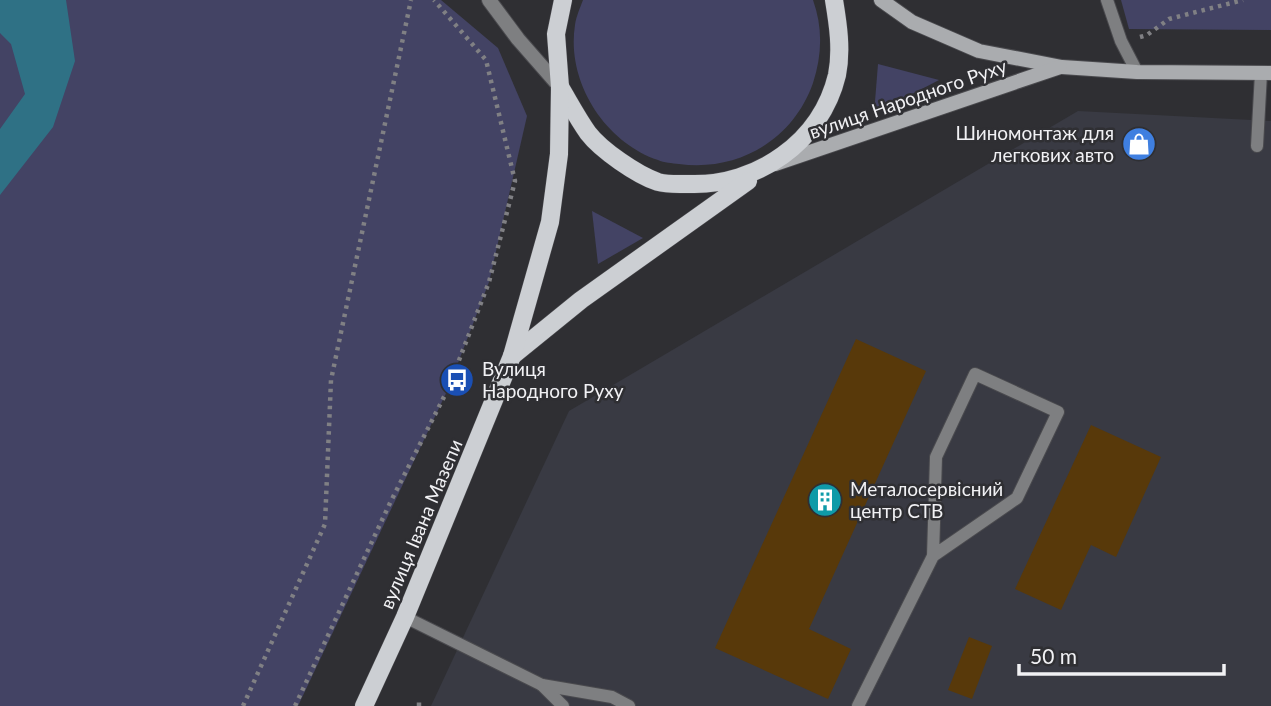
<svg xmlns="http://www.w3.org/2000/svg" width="1271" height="706" font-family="Lato,sans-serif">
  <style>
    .built { fill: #393a43 }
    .green { fill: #434364 }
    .water { fill: #2f7185 }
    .building { fill: #58390a }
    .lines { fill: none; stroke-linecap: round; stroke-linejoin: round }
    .lane-casing { stroke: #4a4a4e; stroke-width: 14 }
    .street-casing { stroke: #4a4a4e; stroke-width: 16 }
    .secondary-casing { stroke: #4a4a4e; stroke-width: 16 }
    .primary-casing { stroke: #4a4a4e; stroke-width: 19 }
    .path { stroke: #808084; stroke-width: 4.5; stroke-dasharray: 3.5 5; stroke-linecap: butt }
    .lane { stroke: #7e7f81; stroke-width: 12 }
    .street { stroke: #7e7f81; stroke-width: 14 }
    .secondary { stroke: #aaacaf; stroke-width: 14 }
    .primary { stroke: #cccfd3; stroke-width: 18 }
    .labels { text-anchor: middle; stroke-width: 5; stroke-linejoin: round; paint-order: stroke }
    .street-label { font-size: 19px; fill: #f1f1f4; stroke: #2f2f33 }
    .poi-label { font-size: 19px; fill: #f1f1f4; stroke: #2f2f33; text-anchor: start }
  </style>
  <rect width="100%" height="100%" fill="#2f2f33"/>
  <polygon class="built" points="1078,111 1271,121 1271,706 431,706 569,411"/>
  <g class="green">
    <polygon points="0,0 441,0 498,48 527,116 489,282 448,389 298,706 0,706"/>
    <path d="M583,0H813C823,28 822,55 813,83C793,140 738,172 679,164C672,163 664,163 658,160C605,142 566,82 575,25C576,17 580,8 583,0Z"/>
    <polygon points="1121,0 1271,0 1271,30 1129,29"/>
    <polygon points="878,64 939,80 874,114"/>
    <polygon points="592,211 643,238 598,264"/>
  </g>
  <polygon class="water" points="0,0 66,0 75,61 53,127 0,195 0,129 25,94 11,44 0,33"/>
  <g class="building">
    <polygon points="856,339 926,371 809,629 851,649 828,699 715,648"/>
    <polygon points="1091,425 1161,457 1116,557 1091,545 1061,610 1015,589"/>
    <polygon points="969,637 992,646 972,699 948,690"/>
  </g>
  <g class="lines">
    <g class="lane-casing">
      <g id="lane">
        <polyline points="1107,0 1121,41 1137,72"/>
        <polyline points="1257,146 1261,73"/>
        <polyline points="405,617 542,685 612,697 629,706"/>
        <polyline points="542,685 563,706"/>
        <polyline points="858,706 933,556 936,457 975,374 1058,412 1017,498 933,556"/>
      </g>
    </g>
    <g class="street-casing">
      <polyline id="street" points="489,0 518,39 560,87"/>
    </g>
    <g class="secondary-casing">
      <g id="secondary">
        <polyline points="881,0 912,22 979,51 1062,67 1137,72 1271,73"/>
        <polyline points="775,164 1060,67"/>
      </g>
    </g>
    <g class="primary-casing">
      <g id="primary">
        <path d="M560,87C569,102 578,119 588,133C601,150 637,175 658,182C668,185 680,184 690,184C757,186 821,142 837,75C842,50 838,24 834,0"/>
        <polyline points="512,356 581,300 748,181"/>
        <polyline points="364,706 405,617 512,356 550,222 559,154 560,87 556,34 563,0"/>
      </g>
    </g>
    <g class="path">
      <polyline points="1140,37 1147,35 1169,19 1243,0"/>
      <polyline points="243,706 325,524 331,380 411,0"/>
      <polyline points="295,706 390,503 448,389 489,282 515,181 486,60 434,0"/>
      <polyline points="419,706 419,702"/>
    </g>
    <use href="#lane" class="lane"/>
    <use href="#street" class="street"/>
    <use href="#secondary" class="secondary"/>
    <use href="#primary" class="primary"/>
  </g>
  <defs>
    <g id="shop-disc" transform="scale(1.75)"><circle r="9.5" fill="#3f7fe0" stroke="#2f2f33"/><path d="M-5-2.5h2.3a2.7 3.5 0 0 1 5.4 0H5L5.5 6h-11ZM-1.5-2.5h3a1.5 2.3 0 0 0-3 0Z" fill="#fff"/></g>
    <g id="bus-disc" transform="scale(1.75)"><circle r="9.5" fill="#1a4fb4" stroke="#2f2f33"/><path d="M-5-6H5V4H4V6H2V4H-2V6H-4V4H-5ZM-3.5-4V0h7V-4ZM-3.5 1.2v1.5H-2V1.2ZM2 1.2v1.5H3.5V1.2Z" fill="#fff"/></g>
    <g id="building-disc" transform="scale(1.75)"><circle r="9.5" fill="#0f9aa8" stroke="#2f2f33"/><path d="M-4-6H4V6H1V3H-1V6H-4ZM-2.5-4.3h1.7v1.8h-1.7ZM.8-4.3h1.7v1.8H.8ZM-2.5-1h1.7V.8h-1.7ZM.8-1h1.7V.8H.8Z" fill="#fff"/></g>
  </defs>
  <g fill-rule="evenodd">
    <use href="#shop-disc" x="1139" y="144"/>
    <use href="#bus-disc" x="457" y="380"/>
    <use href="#building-disc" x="825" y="500"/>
  </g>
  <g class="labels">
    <g class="street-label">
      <text transform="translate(908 99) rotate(-19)" y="7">вулиця Народного Руху</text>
      <text transform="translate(421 524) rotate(-67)" y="7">вулиця Івана Мазепи</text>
    </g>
    <g class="poi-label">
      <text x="1114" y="140" text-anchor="end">Шиномонтаж для<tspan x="1114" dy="22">легкових авто</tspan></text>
      <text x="482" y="376">Вулиця<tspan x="482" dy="22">Народного Руху</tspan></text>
      <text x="850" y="496">Металосервісний<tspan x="850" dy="22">центр СТВ</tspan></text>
    </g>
  </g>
  <path d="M1019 664v10h205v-10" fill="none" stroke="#f1f1f4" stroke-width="3.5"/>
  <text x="1030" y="664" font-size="21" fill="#f1f1f4" stroke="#2f2f33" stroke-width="5" paint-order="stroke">50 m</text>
</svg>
